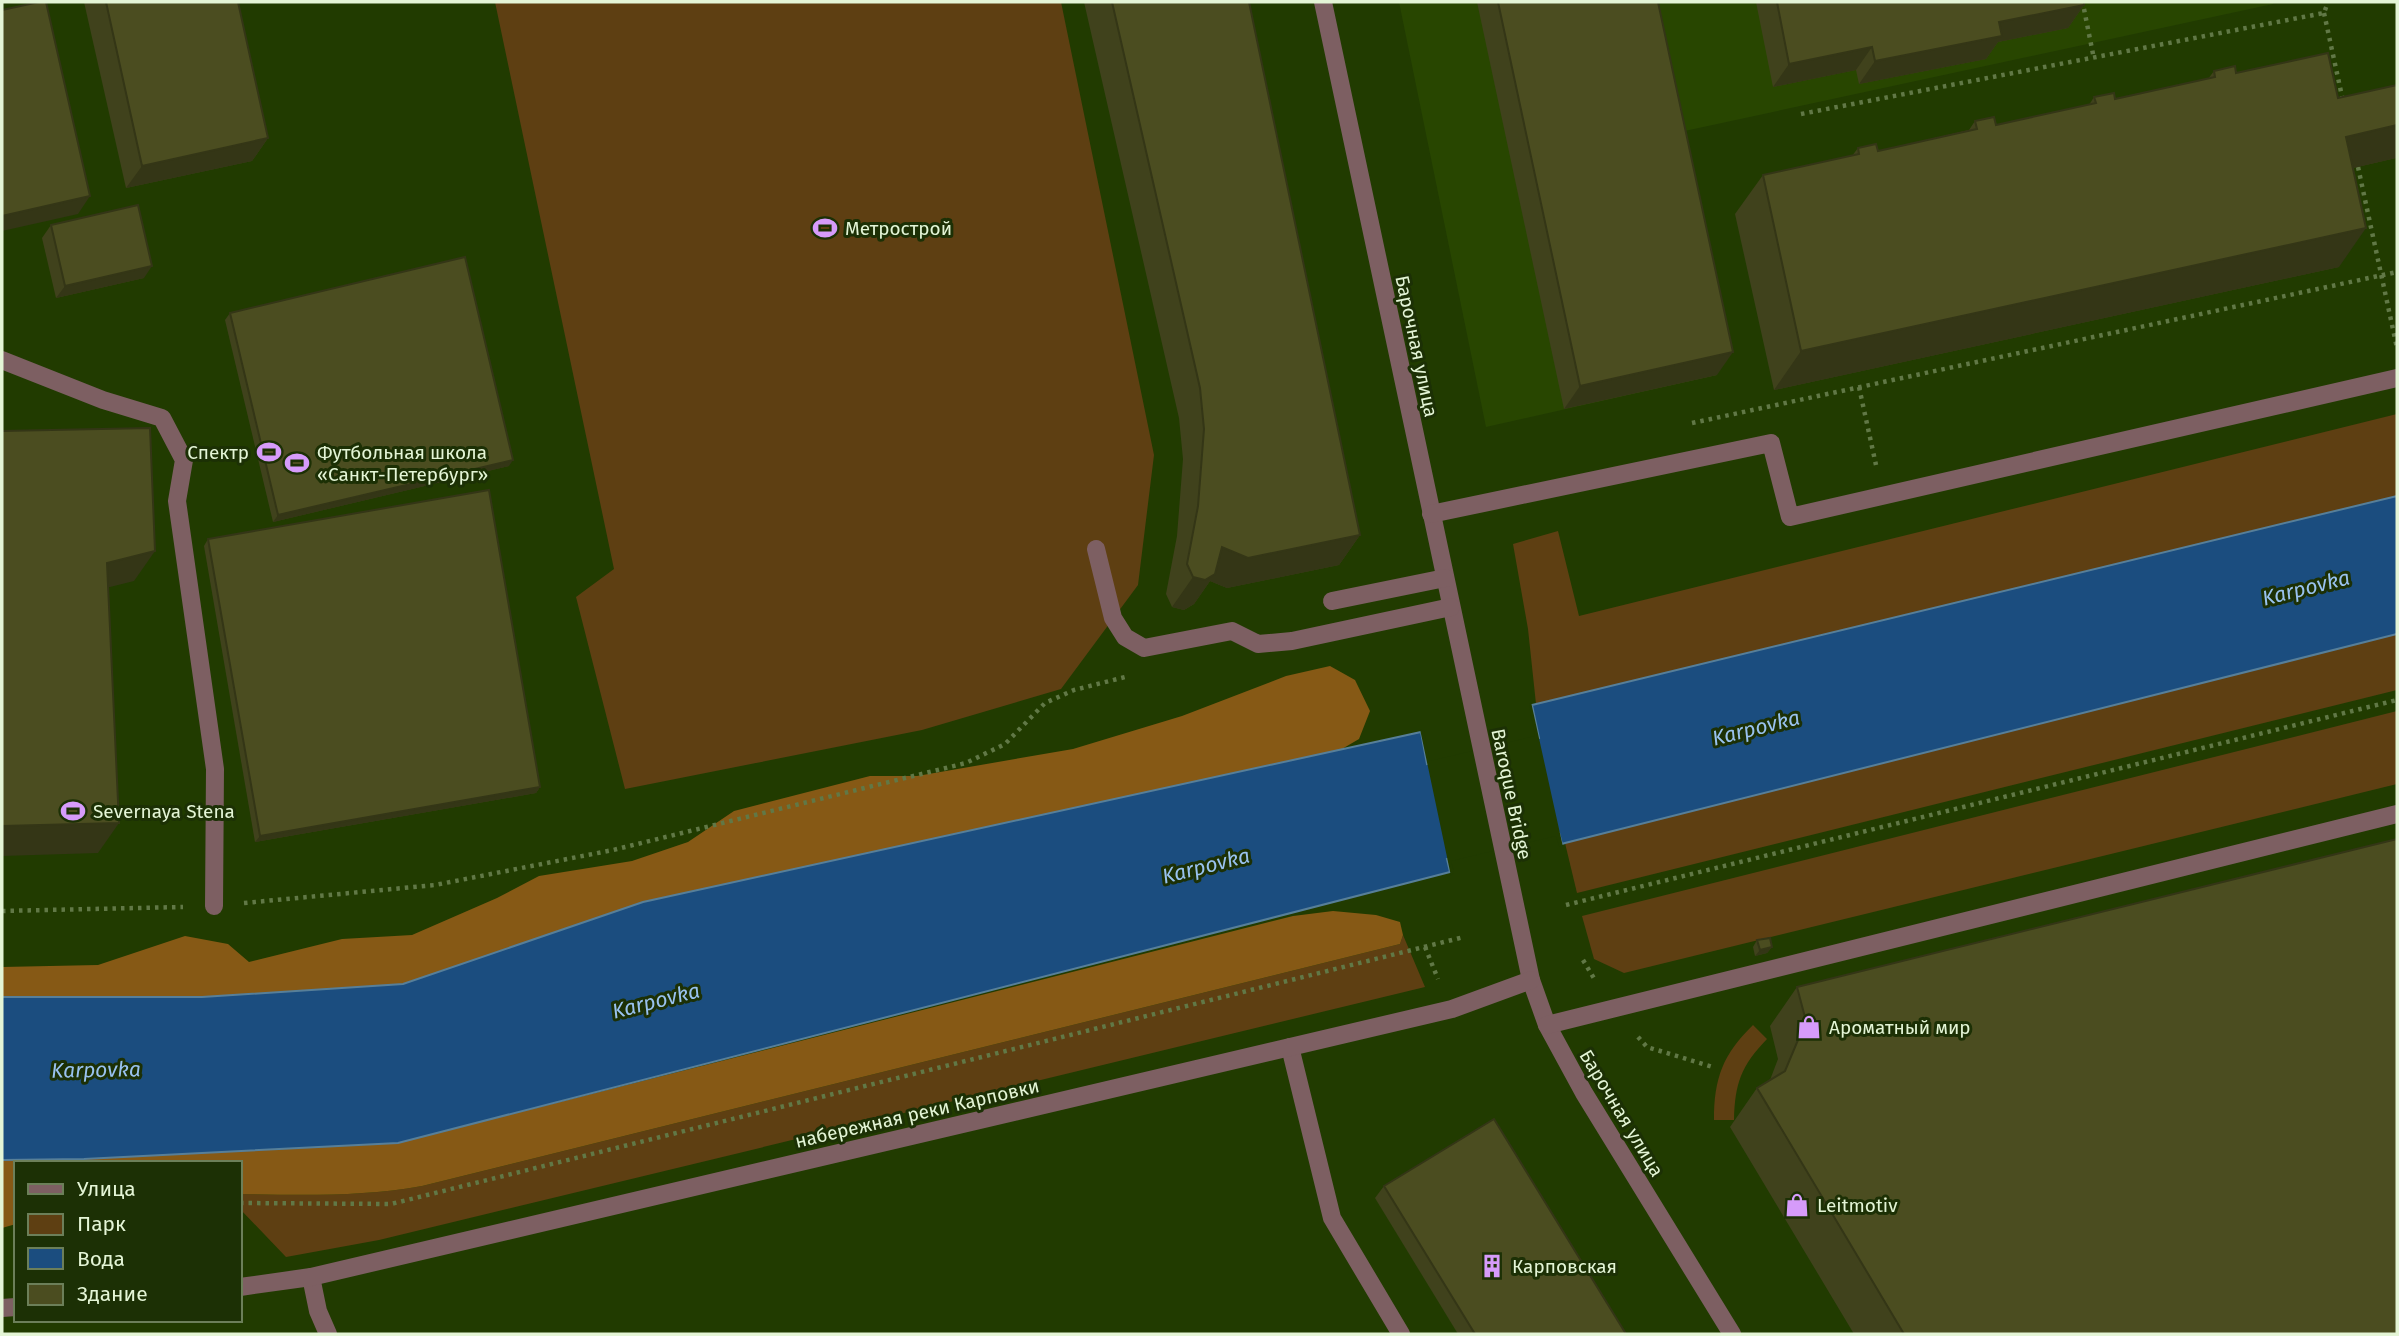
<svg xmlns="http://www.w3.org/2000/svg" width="2399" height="1336" font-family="'Fira Sans',sans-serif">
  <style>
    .built { fill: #284600 }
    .green { fill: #5e3f12 }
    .forest { fill: #865915 }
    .water { fill: #1b4d7f; stroke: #577f99; stroke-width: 2 }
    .pier { fill: #213b00 }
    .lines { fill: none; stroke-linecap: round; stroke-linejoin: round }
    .path { stroke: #617846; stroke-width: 4.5; stroke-dasharray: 3.5 5; stroke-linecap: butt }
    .minor { stroke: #7d5f62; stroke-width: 18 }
    .wall { fill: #40421c }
    .shaded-wall { fill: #343616 }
    .building { fill: #4b4d20; stroke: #343616; stroke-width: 2 }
    .labels { text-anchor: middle; stroke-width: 6; stroke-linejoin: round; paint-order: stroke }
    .poi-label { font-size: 19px; fill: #e4f5d6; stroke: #1c3005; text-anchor: start }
    .street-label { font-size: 19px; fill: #e4f5d6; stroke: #1c3005 }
    .water-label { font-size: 21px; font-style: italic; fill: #99c2ef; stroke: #1c3005 }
  </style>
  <rect width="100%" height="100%" fill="#213b00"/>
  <polygon class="built" points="1399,2 2274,2 2273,4 1666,135 1717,375 1486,427"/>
  <g class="green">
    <polygon points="495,2 1061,2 1154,455 1138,585 1061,689 922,730 625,789 576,597 614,569"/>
    <polygon points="2397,414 2397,496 1536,704 1528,629 1513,544 1558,531 1579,616"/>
    <polygon points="2397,634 2397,690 1577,893 1565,843"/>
    <polygon points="2397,711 2397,784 1624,973 1594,959 1582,916"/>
    <path d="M1403,935L1425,987L379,1240L286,1257L240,1209V1194C301,1195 361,1197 422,1186L1400,944Z"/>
    <path d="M1753,1025L1767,1039C1741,1066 1735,1083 1734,1120H1714C1714,1078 1723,1054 1753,1025Z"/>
  </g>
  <g class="forest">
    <polygon points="1330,666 1355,680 1370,711 1359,739 1330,756 643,902 403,984 202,997 2,997 2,967 98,965 185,936 228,944 249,962 342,939 412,935 497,898 539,876 632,861 688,842 734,811 870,776 917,776 1073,749 1182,716 1286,676"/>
    <path d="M1333,911L1376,915L1400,922L1403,935L1400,944L422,1186C361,1197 301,1195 240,1194V1163H16V1224L2,1228V1160L84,1159L398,1143L1293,916Z"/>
  </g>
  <polygon class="water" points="2397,496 2397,634 1565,843 1562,844 1559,833 1447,859 1450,872 398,1143 84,1159 2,1160 2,997 202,997 403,984 643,902 1421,732 1427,764 1539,738 1532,705"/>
  <polygon class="pier" points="1531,702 1563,847 1559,846 1556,836 1451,861 1454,872 1451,876 1420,729 1424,731 1430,761 1535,736 1529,705"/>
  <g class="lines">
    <g class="path">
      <polyline points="2084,9 2094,59"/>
      <polyline points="2324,13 2343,101"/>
      <polyline points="1801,114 2324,13 2328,2"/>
      <polyline points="2358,167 2397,348"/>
      <polyline points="1859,387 1876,465"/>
      <polyline points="1692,423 2397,272"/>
      <polyline points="244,903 435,885 613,850 966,763 1005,744 1045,703 1074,690 1129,676"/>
      <polyline points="1566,905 2397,700"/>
      <polyline points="2,911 183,907"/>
      <polyline points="1425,947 1438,979"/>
      <polyline points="1583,960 1595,980"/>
      <polyline points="1638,1037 1647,1047 1713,1067"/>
      <polyline points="240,1203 391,1204 1464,937"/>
    </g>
    <g class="minor">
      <polyline points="1323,2 1531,980 1547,1025 1584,1093 1732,1334"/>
      <polyline points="2,360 103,400 162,418 184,460 177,501 215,769 214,906"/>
      <polyline points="1431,514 1771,443 1790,517 2397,378"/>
      <polyline points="1096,549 1113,618 1125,637 1144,648 1232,631 1258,644 1292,641 1451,607"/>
      <polyline points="1332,601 1445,578"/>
      <polyline points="1547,1025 2397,814"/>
      <polyline points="1290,1047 1332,1218 1401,1334"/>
      <polyline points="311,1277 318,1311 328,1334"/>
      <polyline points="240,1287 311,1277 1452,1009 1531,980"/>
      <polyline points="2,1308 16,1307"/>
    </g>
  </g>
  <g class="wall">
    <polygon points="84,2 238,2 268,138 252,161 126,188"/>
    <polygon points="1084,2 1249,2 1360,535 1339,565 1227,588 1210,581 1194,604 1184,610 1172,607 1166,594 1177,536 1183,459 1179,418"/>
    <polygon points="1477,2 1658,2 1717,375 1564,409"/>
    <polygon points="1756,2 2084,2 2084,5 2068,28 1998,42 1986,59 1859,84 1856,70 1773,87"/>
    <polygon points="2214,71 2236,73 2338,98 2397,85 2397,163 2396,158 2353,168 2339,267 1774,390 1735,214 1763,175 1852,156 1858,148 1878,151 1969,130 1975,121 1996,125 2089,105 2094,97 2115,99 2208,79"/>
    <polygon points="51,225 144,278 56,298 42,238"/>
    <polygon points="230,313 509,466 273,522 225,320"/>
    <polygon points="208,539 540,787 536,793 255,842 204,546"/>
    <polygon points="1757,940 1772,947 1767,953 1755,956 1753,947"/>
    <polygon points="1797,987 2397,1334 1854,1334 1730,1127 1757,1088 1770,1080 1778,1059 1770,1026"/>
    <polygon points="1384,1186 1626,1334 1458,1334 1375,1198"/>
  </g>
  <g class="shaded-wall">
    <polygon points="2084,5 2068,28 1998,42 1986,59 1859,84 1875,61 1999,22"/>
    <polygon points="1872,47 1856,70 1773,87 1789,64"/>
    <polygon points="2397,125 2397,157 2396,158 2319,176 2346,137"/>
    <polygon points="268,138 252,161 126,188 142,166"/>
    <polygon points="90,196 78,214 2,231 2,216"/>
    <polygon points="2366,228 2339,267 1774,390 1801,351"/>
    <polygon points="152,266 144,278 56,298 65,286"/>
    <polygon points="1733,352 1717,375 1564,409 1580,386"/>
    <polygon points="513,460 509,466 273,522 278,515"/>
    <polygon points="1360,535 1339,565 1227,588 1210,581 1194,604 1184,610 1172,607 1193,577 1222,547"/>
    <polygon points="155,551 134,581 86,593 107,563"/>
    <polygon points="540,787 536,793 255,842 260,836"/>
    <polygon points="119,823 98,853 2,856 2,826"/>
    <polygon points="1772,947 1767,953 1755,956 1760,950"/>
  </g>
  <g class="building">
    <polygon points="39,2 46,2 90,196 2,216 2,10"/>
    <polygon points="106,2 238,2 268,138 142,166"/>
    <polygon points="1112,2 1249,2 1360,535 1248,558 1222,547 1215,574 1205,580 1193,577 1187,564 1198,506 1204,429 1200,388"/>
    <polygon points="1498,2 1658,2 1733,352 1580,386"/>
    <polygon points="1777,2 2084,2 2084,5 1999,22 2002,36 1875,61 1872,47 1789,64"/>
    <polygon points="2328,53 2338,98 2397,85 2397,125 2346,137 2366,228 1801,351 1763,175 1859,154 1858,148 1876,144 1878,151 1977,129 1975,121 1994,117 1996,125 2096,103 2094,97 2114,93 2115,99 2215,77 2214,71 2235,66 2236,73"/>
    <polygon points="138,205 152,266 65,286 51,225"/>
    <polygon points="465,257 513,460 278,515 230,313"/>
    <polygon points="150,428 155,551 107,563 119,823 2,826 2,431"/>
    <polygon points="489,490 540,787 260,836 208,539"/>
    <polygon points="2397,839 2397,1334 1904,1334 1757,1088 1785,1071 1806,1021 1797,987"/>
    <polygon points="1770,938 1772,947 1760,950 1757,940"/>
    <polygon points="1494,1119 1626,1334 1475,1334 1384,1186"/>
  </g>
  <defs>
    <g id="stadium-bare" transform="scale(1.89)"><path d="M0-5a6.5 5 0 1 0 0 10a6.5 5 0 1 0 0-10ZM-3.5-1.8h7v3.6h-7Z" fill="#d69bfa" stroke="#1c3005" stroke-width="2.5" paint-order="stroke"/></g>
    <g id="shop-bare" transform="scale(1.89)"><path d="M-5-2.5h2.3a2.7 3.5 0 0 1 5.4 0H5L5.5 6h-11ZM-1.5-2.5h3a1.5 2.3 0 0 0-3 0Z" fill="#d69bfa" stroke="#1c3005" stroke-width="2.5" paint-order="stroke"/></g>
    <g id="building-bare" transform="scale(1.89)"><path d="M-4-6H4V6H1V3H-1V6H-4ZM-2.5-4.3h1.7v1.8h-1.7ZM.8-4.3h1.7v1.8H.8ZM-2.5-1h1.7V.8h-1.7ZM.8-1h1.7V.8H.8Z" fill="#d69bfa" stroke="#1c3005" stroke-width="2.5" paint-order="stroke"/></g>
  </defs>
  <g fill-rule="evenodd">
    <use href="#stadium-bare" x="825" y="228"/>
    <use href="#stadium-bare" x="269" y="452"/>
    <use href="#stadium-bare" x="297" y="463"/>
    <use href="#stadium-bare" x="73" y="811"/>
    <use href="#shop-bare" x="1809" y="1027"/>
    <use href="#shop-bare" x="1797" y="1205"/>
    <use href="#building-bare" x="1492" y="1266"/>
  </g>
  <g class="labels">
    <g class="poi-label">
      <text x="845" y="235">Метрострой</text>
      <text x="249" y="459" text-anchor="end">Спектр</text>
      <text x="317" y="459">Футбольная школа<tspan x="317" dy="22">«Санкт-Петербург»</tspan></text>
      <text x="93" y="818">Severnaya Stena</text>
      <text x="1829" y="1034">Ароматный мир</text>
      <text x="1817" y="1212">Leitmotiv</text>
      <text x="1512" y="1273">Карповская</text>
    </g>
    <g class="street-label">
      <text transform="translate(1417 346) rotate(78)" y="7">Барочная улица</text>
      <text transform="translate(1512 794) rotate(78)" y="7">Baroque Bridge</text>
      <text transform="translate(917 1113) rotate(-13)" y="7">набережная реки Карповки</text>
      <text transform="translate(1622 1113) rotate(59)" y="7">Барочная улица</text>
    </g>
    <g class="water-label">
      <text transform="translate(2306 588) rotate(-14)" y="7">Karpovka</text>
      <text transform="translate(1756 728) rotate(-14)" y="7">Karpovka</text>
      <text transform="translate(1206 866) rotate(-14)" y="7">Karpovka</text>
      <text transform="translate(656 1001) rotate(-14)" y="7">Karpovka</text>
      <text transform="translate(96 1070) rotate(-1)" y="7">Karpovka</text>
    </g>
  </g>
  <rect width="2399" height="1336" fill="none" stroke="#e4f5d6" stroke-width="7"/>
  <rect x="14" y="1161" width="228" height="161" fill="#1c3005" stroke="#6c7f59" stroke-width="2"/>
  <rect x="28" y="1184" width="35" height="10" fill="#7d5f62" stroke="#6c7f59" stroke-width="2"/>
  <text x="77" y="1196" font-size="21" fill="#e4f5d6">Улица</text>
  <rect x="28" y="1214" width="35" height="21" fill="#5e3f12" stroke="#6c7f59" stroke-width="2"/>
  <text x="77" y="1231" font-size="21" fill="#e4f5d6">Парк</text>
  <rect x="28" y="1248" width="35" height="21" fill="#1b4d7f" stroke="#6c7f59" stroke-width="2"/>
  <text x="77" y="1266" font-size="21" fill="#e4f5d6">Вода</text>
  <rect x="28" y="1284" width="35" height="21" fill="#4b4d20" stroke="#6c7f59" stroke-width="2"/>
  <text x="77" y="1301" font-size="21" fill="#e4f5d6">Здание</text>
</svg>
